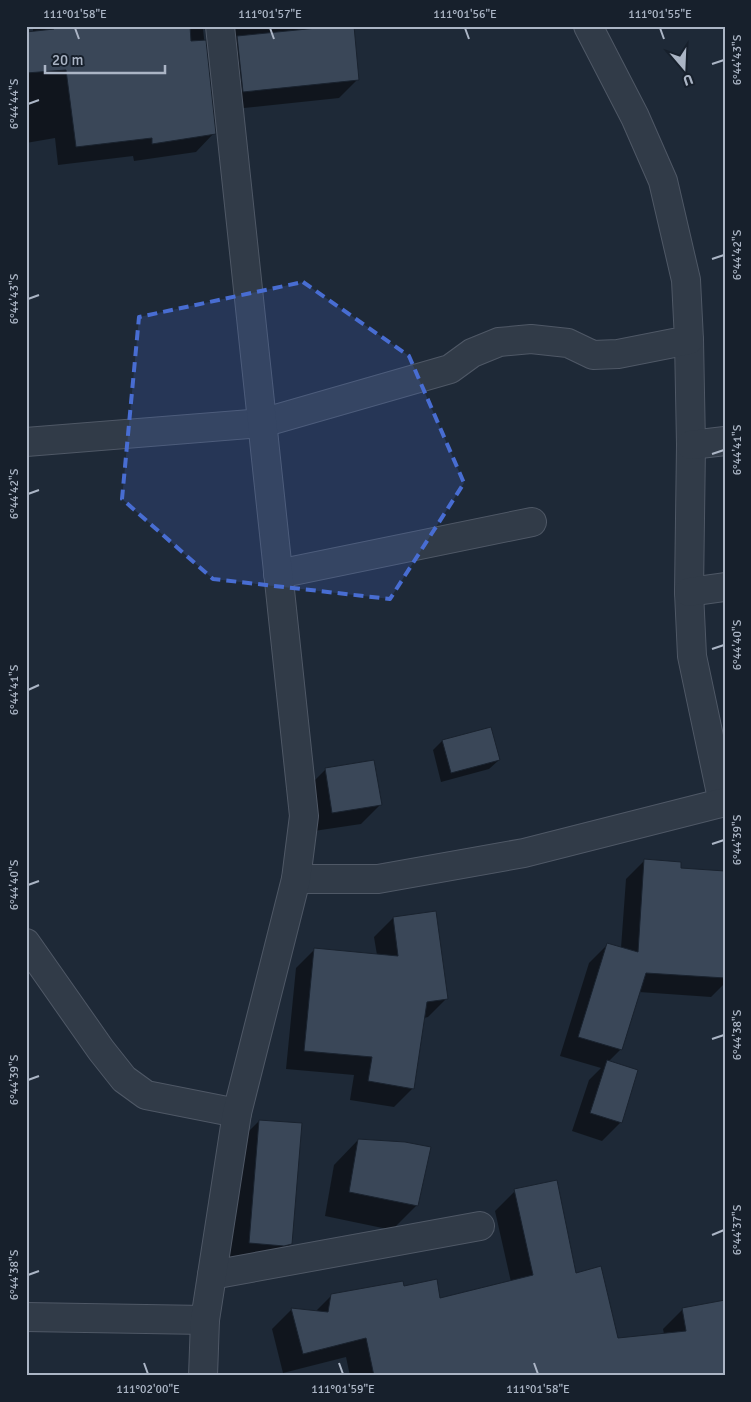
<svg xmlns="http://www.w3.org/2000/svg" width="751" height="1402" font-family="Signika,sans-serif">
  <style>
    .shadow { fill: #0007 }
    .building { fill: #3a4758; stroke: #19222e }
    .lines { fill: none; stroke-linecap: round; stroke-linejoin: round }
    .minor-casing { stroke: #4f5866; stroke-width: 30 }
    .minor { stroke: #313b48; stroke-width: 28 }
    .marked { fill: #486dd2; fill-opacity: 0.2; stroke: #486dd2; stroke-width: 4; stroke-dasharray: 10 6; stroke-linejoin: round }
    .ticks { fill: none; stroke: #abb5c5; stroke-width: 2 }
    .neatline { fill: none; stroke: #abb5c5; stroke-width: 2 }
    .ticks-label { font-size: 12px; text-anchor: middle; fill: #abb5c5 }
  </style>
  <rect width="100%" height="100%" fill="#1e2937"/>
  <g class="shadow">
    <polygon points="33,26 353,26 357,80 339,98 225,110 208,30 203,29 214,133 196,152 134,161 133,156 58,165 55,138 26,143 26,33 33,33"/>
    <polygon points="442,741 499,760 489,769 441,782 433,750"/>
    <polygon points="326,769 380,805 361,824 314,831 307,788"/>
    <polygon points="645,860 679,869 725,872 725,983 711,997 639,992 621,1049 608,1062 621,1122 602,1141 572,1131 589,1080 601,1068 560,1056 589,963 608,944 621,948 626,879"/>
    <polygon points="435,912 447,998 428,1017 424,1018 413,1088 394,1107 350,1100 354,1075 286,1069 296,968 315,949 377,955 374,937 393,918"/>
    <polygon points="259,1121 291,1244 265,1270 224,1269 233,1147"/>
    <polygon points="358,1140 417,1205 392,1230 325,1216 334,1165"/>
    <polygon points="515,1191 575,1274 617,1339 664,1334 663,1329 683,1309 723,1302 725,1300 725,1376 350,1376 346,1357 283,1373 272,1329 292,1309 315,1312 332,1295 403,1287 439,1300 511,1282 495,1211"/>
  </g>
  <g class="building">
    <polygon points="53,26 190,26 191,41 206,40 216,134 152,144 152,138 76,147 66,70 26,73 26,32 54,29"/>
    <polygon points="337,26 354,26 359,80 243,92 237,36"/>
    <polygon points="491,727 500,760 451,773 442,740"/>
    <polygon points="374,760 382,805 332,813 325,768"/>
    <polygon points="644,859 681,862 681,868 725,871 725,978 646,973 622,1050 578,1037 607,943 638,952"/>
    <polygon points="436,911 448,999 427,1002 414,1089 368,1081 372,1057 304,1051 314,948 398,956 393,917"/>
    <polygon points="607,1060 638,1070 622,1123 590,1113"/>
    <polygon points="259,1120 302,1123 292,1244 284,1246 249,1243"/>
    <polygon points="358,1139 405,1142 431,1147 418,1206 349,1192"/>
    <polygon points="557,1180 576,1273 601,1266 618,1338 686,1331 682,1308 725,1300 725,1376 374,1376 366,1338 303,1354 291,1308 328,1312 331,1294 403,1281 404,1286 437,1279 440,1298 533,1275 514,1189"/>
  </g>
  <g class="lines">
    <g class="minor-casing">
      <g id="minor">
        <polyline points="689,340 691,445 689,592 692,656 723,803"/>
        <polyline points="26,442 262,423 450,369 472,353 499,342 531,339 568,343 593,355 618,354 689,340 686,280 663,181 635,117 588,26"/>
        <polyline points="691,445 725,441"/>
        <polyline points="278,574 532,522"/>
        <polyline points="689,592 725,587"/>
        <polyline points="296,879 378,879 524,853 725,802"/>
        <polyline points="26,943 101,1050 124,1079 146,1095 237,1113"/>
        <polyline points="212,1275 480,1226"/>
        <polyline points="26,1317 205,1320"/>
        <polyline points="203,1376 205,1320 237,1113 296,879 304,816 220,26"/>
      </g>
    </g>
    <use href="#minor" class="minor"/>
  </g>
  <path class="marked" d="M303,282L409,356L464,483L390,599L213,579L122,499L139,317Z"/>
  <path class="ticks" d="M75,28L79,39M270,28L274,39M465,28L469,39M660,28L664,39M712,64L724,60M28,104L39,100M712,259L724,255M28,299L39,295M712,454L724,450M28,494L39,490M712,649L724,645M28,690L39,685M712,844L724,840M28,885L39,881M712,1039L724,1035M28,1080L39,1076M712,1235L724,1230M28,1275L39,1271M144,1363L148,1374M339,1363L343,1374M534,1363L538,1374"/>
  <rect width="751" height="1402" fill="none" stroke="#17202c" stroke-width="55"/>
  <g transform="translate(684 68) rotate(161)" stroke="#17202c" stroke-width="4" paint-order="stroke">
  <path d="M0-4L9 19L0 12L-9 19Z" fill="#abb5c5"/>
  <text y="-8" font-size="14" font-weight="bold" text-anchor="middle" fill="#abb5c5">U</text>
  </g>
  <path d="M45 65v8h120v-8" fill="none" stroke="#abb5c5" stroke-width="2.5"/>
  <text x="52" y="65" font-size="15" fill="#abb5c5" stroke="#17202c" stroke-width="4" paint-order="stroke">20 m</text>
  <rect x="28" y="28" width="696" height="1346" class="neatline"/>
  <g class="ticks-label">
    <text x="75" y="18">111°01'58"E</text>
    <text x="270" y="18">111°01'57"E</text>
    <text x="465" y="18">111°01'56"E</text>
    <text x="660" y="18">111°01'55"E</text>
    <text transform="translate(737 60) rotate(-90)" y="4">6°44'43"S</text>
    <text transform="translate(14 104) rotate(-90)" y="4">6°44'44"S</text>
    <text transform="translate(737 255) rotate(-90)" y="4">6°44'42"S</text>
    <text transform="translate(14 299) rotate(-90)" y="4">6°44'43"S</text>
    <text transform="translate(737 450) rotate(-90)" y="4">6°44'41"S</text>
    <text transform="translate(14 494) rotate(-90)" y="4">6°44'42"S</text>
    <text transform="translate(737 645) rotate(-90)" y="4">6°44'40"S</text>
    <text transform="translate(14 690) rotate(-90)" y="4">6°44'41"S</text>
    <text transform="translate(737 840) rotate(-90)" y="4">6°44'39"S</text>
    <text transform="translate(14 885) rotate(-90)" y="4">6°44'40"S</text>
    <text transform="translate(737 1035) rotate(-90)" y="4">6°44'38"S</text>
    <text transform="translate(14 1080) rotate(-90)" y="4">6°44'39"S</text>
    <text transform="translate(737 1230) rotate(-90)" y="4">6°44'37"S</text>
    <text transform="translate(14 1275) rotate(-90)" y="4">6°44'38"S</text>
    <text x="148" y="1393">111°02'00"E</text>
    <text x="343" y="1393">111°01'59"E</text>
    <text x="538" y="1393">111°01'58"E</text>
  </g>
</svg>
